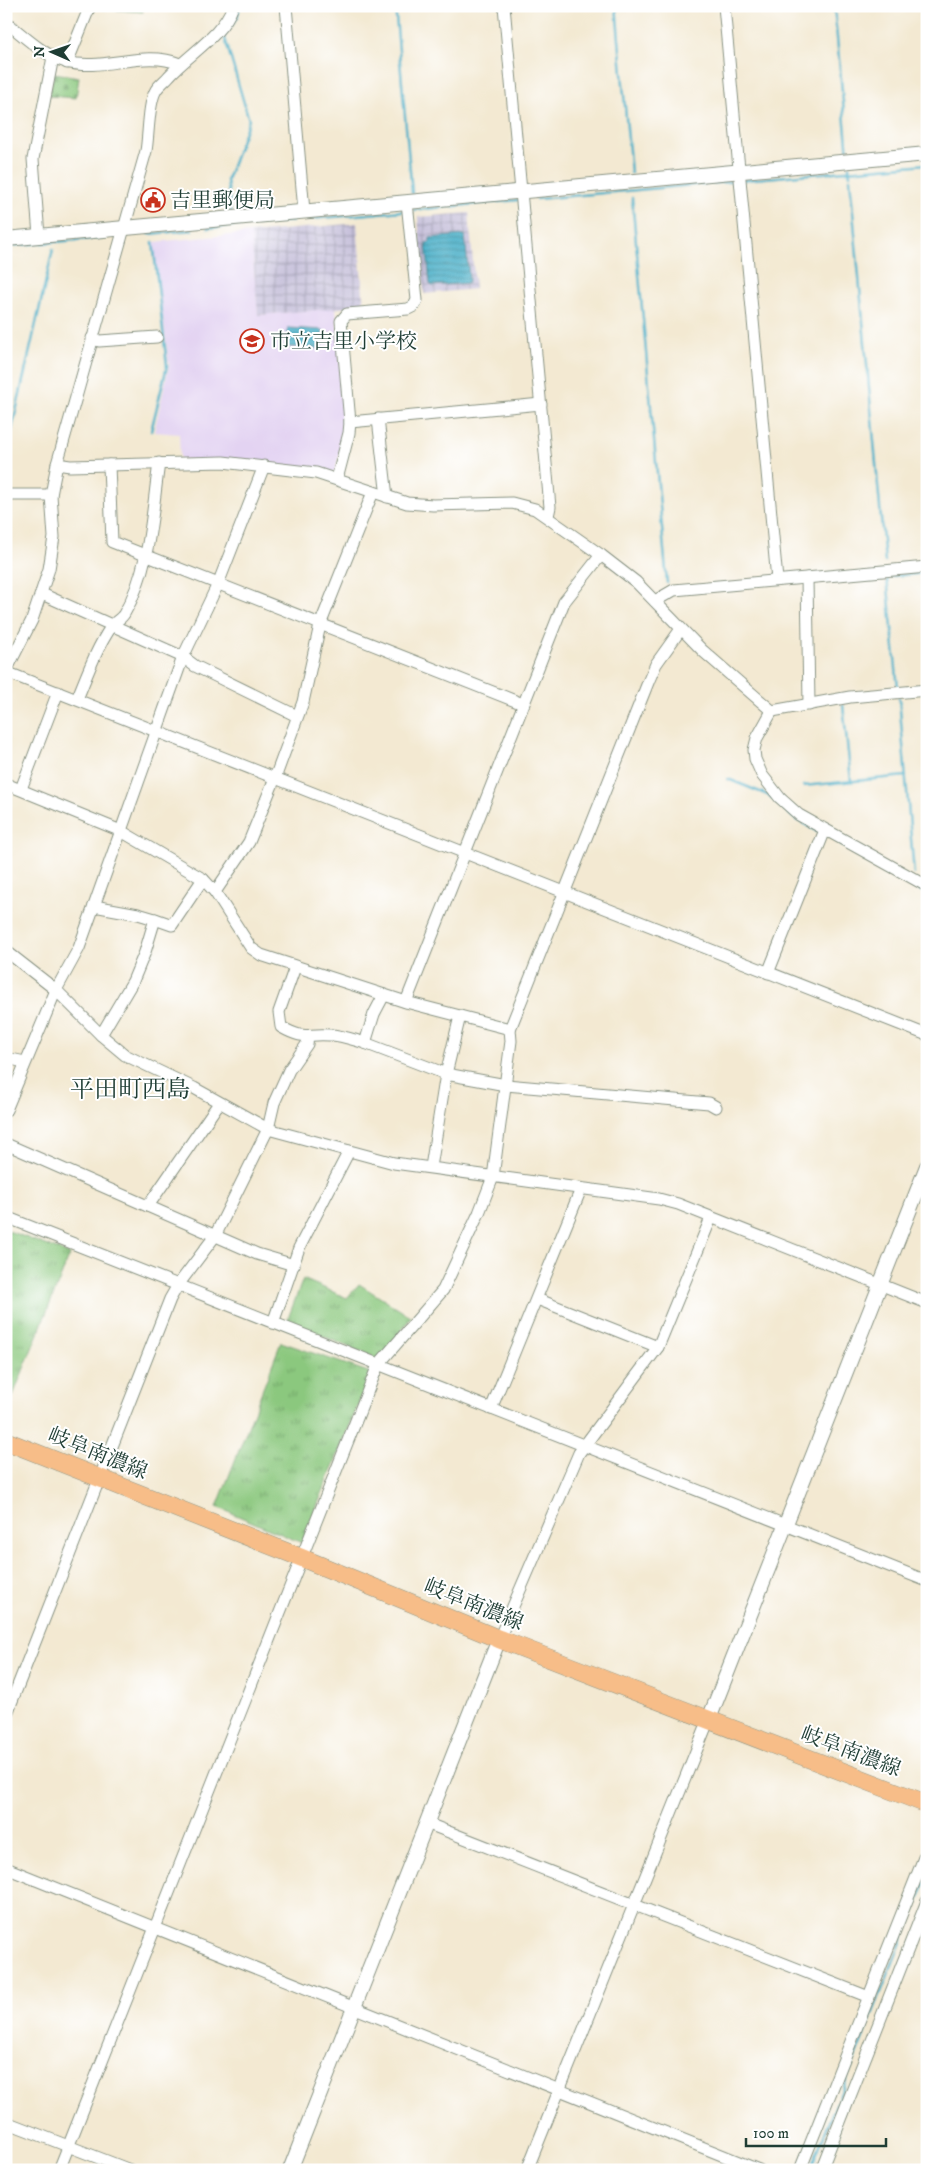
<svg xmlns="http://www.w3.org/2000/svg" width="933" height="2176" font-family="'IM FELL DW Pica','Noto Serif JP',serif">
  <style>
    .built { fill: #e3d3f2 }
    .industrial { fill: url(#industrial-grid) }
    .grass { fill: url(#grass-tufts); stroke: #558259 }
    .cemetery { fill: url(#cemetery-stones); stroke: #558259 }
    .water { fill: url(#water-rules); stroke: #34767e }
    .lines { fill: none; stroke-linecap: round; stroke-linejoin: round }
    .stream { stroke: #49afc8; stroke-width: 2.5 }
    .minor-casing { stroke: #899383; stroke-width: 13 }
    .tertiary-casing { stroke: #899383; stroke-width: 16 }
    .primary-casing { stroke: #899383; stroke-width: 19 }
    .minor { stroke: #fff; stroke-width: 11 }
    .tertiary { stroke: #fff; stroke-width: 14 }
    .primary { stroke: #f7bd88; stroke-width: 18 }
    .labels { text-anchor: middle; stroke-width: 4; stroke-linejoin: round; paint-order: stroke }
    .poi-label { font-size: 21px; fill: #1f3d34; stroke: #fff; text-anchor: start }
    .street-label { font-size: 21px; fill: #1f3d34; stroke: #fff }
    .quarter-label { font-size: 24px; fill: #1f3d34; stroke: #fff }
  </style>
  <defs>
    <pattern id="industrial-grid" width="8" height="8" patternUnits="userSpaceOnUse" patternTransform="scale(1.25)"><rect width="8" height="8" fill="#c6c0da"/><path d="M0 4h8M4 0v8" fill="none" stroke="#a09db2"/></pattern>
    <pattern id="grass-tufts" width="24" height="20" patternUnits="userSpaceOnUse" patternTransform="scale(1.25)"><rect width="24" height="20" fill="#8bc87e"/><path d="M3 7l-1-3M5 7V3M7 7l1-3M15 17l-1-3M17 17v-4M19 17l1-3" fill="none" stroke="#71a468"/></pattern>
    <pattern id="cemetery-stones" width="16" height="16" patternUnits="userSpaceOnUse" patternTransform="scale(1.25)"><rect width="16" height="16" fill="#8bc87e"/><path d="M2 7V4a2 2 0 0 1 4 0v3zM10 15v-3a2 2 0 0 1 4 0v3z" fill="#71a468"/></pattern>
    <pattern id="water-rules" width="6" height="5" patternUnits="userSpaceOnUse" patternTransform="scale(1.25)"><rect width="6" height="5" fill="#49afc8"/><path d="M0 2.5h6" fill="none" stroke="#3c90a3"/></pattern>
  </defs>
  <rect width="100%" height="100%" fill="#fff"/>
  <filter id="ink" filterUnits="userSpaceOnUse"><feTurbulence type="fractalNoise" baseFrequency=".02" numOctaves="2"/><feDisplacementMap in="SourceGraphic" scale="10" xChannelSelector="R" yChannelSelector="G"/><feConvolveMatrix kernelMatrix="1 2 1 2 8 2 1 2 1" color-interpolation-filters="sRGB"/></filter>
  <filter id="wash" filterUnits="userSpaceOnUse"><feTurbulence type="fractalNoise" baseFrequency=".0096" numOctaves="4" result="noise"/><feDisplacementMap in="SourceGraphic" scale="20" xChannelSelector="R" yChannelSelector="G"/><feGaussianBlur stdDeviation="1.12" result="paint"/><feColorMatrix in="noise" values="0 0 0 0 0 0 0 0 0 0 0 0 0 0 0 0 0 1.4 0 .05"/><feComposite in="paint" operator="in"/></filter>
  <g filter="url(#wash)">
    <rect width="100%" height="100%" fill="#f3e9d2"/>
    <polygon class="built" points="251,233 258,315 336,308 346,428 335,471 332,473 180,459 179,434 154,432 169,366 154,242"/>
    <g class="industrial">
      <polygon points="469,213 475,289 424,294 418,217"/>
      <polygon points="357,223 364,306 258,315 251,233"/>
    </g>
    <g class="grass">
      <polygon points="93,6 142,6 143,12 92,8"/>
      <polygon points="6,1230 70,1254 6,1413"/>
      <polygon points="303,1279 347,1298 359,1284 411,1317 380,1360 287,1321"/>
      <polygon points="281,1342 371,1373 302,1543 217,1507"/>
    </g>
    <polygon class="cemetery" points="54,73 79,77 76,98 49,96"/>
    <g class="water">
      <polygon points="465,235 469,280 467,283 432,286 430,284 426,243 430,242 430,238"/>
      <polygon points="288,328 323,330 322,349 287,347"/>
    </g>
    <g class="lines">
      <g class="stream">
        <polyline points="395,6 412,193"/>
        <polyline points="616,6 631,173"/>
        <polyline points="834,6 848,155"/>
        <polyline points="849,166 850,175"/>
        <polyline points="850,179 885,562"/>
        <polyline points="743,180 927,164"/>
        <polyline points="632,198 667,583"/>
        <polyline points="537,199 738,181"/>
        <polyline points="414,210 518,200"/>
        <polyline points="231,212 227,180 249,120 224,35 237,18 240,6"/>
        <polyline points="310,219 403,211"/>
        <polyline points="208,228 292,221"/>
        <polyline points="149,234 192,230"/>
        <polyline points="6,246 102,238"/>
        <polyline points="151,431 167,366 153,242"/>
        <polyline points="9,442 53,249"/>
        <polyline points="887,577 898,689"/>
        <polyline points="836,581 927,573"/>
        <polyline points="899,698 914,874"/>
        <polyline points="843,705 851,781"/>
        <polyline points="728,779 770,796 794,818 818,832"/>
        <polyline points="803,786 906,776"/>
        <polyline points="840,844 927,894"/>
        <polyline points="810,2170 927,1877"/>
      </g>
    </g>
  </g>
  <g filter="url(#ink)">
    <g class="lines">
      <g class="minor-casing">
        <g id="minor">
          <polyline points="286,6 304,211"/>
          <polyline points="504,6 550,507 548,516"/>
          <polyline points="724,6 777,580"/>
          <path d="M6,22C24,36 44,56 66,62C103,72 144,49 180,64"/>
          <polyline points="67,63 90,6"/>
          <polyline points="39,236 33,159 53,57"/>
          <polyline points="92,338 99,341 157,337"/>
          <polyline points="378,419 387,497"/>
          <polyline points="350,422 541,404"/>
          <polyline points="57,464 70,466 223,462 316,473 407,503 433,505 512,503 535,509 601,555 636,582 703,651 772,711 850,697 927,690"/>
          <polyline points="109,465 112,542 523,704"/>
          <polyline points="337,479 349,433 350,422 341,321 347,314 408,309 414,306 417,300 407,202"/>
          <polyline points="6,495 51,495"/>
          <polyline points="807,578 809,705"/>
          <polyline points="42,594 183,657 195,666 297,716"/>
          <polyline points="655,601 674,590 927,567"/>
          <path d="M6,671L32,620L49,569L54,537L51,495L57,464L146,151C149,134 148,103 156,90C159,85 165,81 169,76C190,53 222,36 233,6"/>
          <polyline points="6,672 927,1035"/>
          <path d="M77,699C87,675 96,649 111,627C114,622 121,619 124,614C150,570 152,512 159,463"/>
          <polyline points="772,711 757,738 754,750 755,759 762,775 780,798 799,815 927,886"/>
          <polyline points="6,784 121,831 203,879 215,892 251,948 261,955 406,1002 510,1029"/>
          <polyline points="21,789 58,692"/>
          <polyline points="215,892 249,842 275,778 303,702 320,625 373,492"/>
          <polyline points="94,906 138,914 155,919"/>
          <polyline points="6,951 56,990 101,1035 125,1055 194,1088 268,1129 394,1163 659,1199 678,1204 927,1303"/>
          <path d="M295,967L279,1012L281,1027C306,1041 305,1033 330,1035C341,1035 354,1040 365,1043L374,1014L384,995"/>
          <polyline points="768,973 825,830"/>
          <polyline points="406,1002 564,602 601,555"/>
          <polyline points="101,1035 133,981 145,952 155,919 172,925 203,879"/>
          <polyline points="365,1043 446,1074 460,1016"/>
          <polyline points="6,1058 25,1062"/>
          <polyline points="6,1110 56,990 79,948 183,657 218,584 264,466"/>
          <polyline points="6,1144 257,1254 294,1265"/>
          <polyline points="431,1167 446,1074 506,1085 709,1103 716,1107"/>
          <polyline points="148,1206 219,1103"/>
          <polyline points="6,1217 927,1581"/>
          <polyline points="537,1299 658,1347"/>
          <polyline points="273,1323 299,1248 349,1151"/>
          <polyline points="491,1409 581,1189"/>
          <polyline points="499,1639 579,1453 658,1347 711,1218"/>
          <polyline points="6,1716 170,1299 178,1285 215,1236 268,1129 274,1103 289,1070 307,1044 308,1037"/>
          <polyline points="426,1823 869,1997"/>
          <polyline points="6,1868 759,2170"/>
          <polyline points="6,2122 130,2170"/>
          <polyline points="59,2170 378,1365 443,1290 479,1213 493,1177 511,1041 510,1029 649,680 656,664 681,629"/>
          <polyline points="527,2170 709,1719"/>
          <polyline points="800,2170 927,1850"/>
          <polyline points="821,2170 927,1901"/>
        </g>
      </g>
      <g class="tertiary-casing">
        <g id="tertiary">
          <polyline points="6,239 927,154"/>
          <polyline points="709,1719 927,1166"/>
          <polyline points="290,2170 499,1639"/>
        </g>
      </g>
      <g class="primary-casing">
        <polyline id="primary" points="6,1441 302,1558 499,1639 927,1804"/>
      </g>
      <use href="#minor" class="minor"/>
      <use href="#tertiary" class="tertiary"/>
      <use href="#primary" class="primary"/>
    </g>
  </g>
  <defs>
    <g id="civic-ring" transform="scale(1.25)"><circle r="9.5" fill="#fff" stroke="#c8321e" stroke-width="1.5"/><path d="M-.6-6.5H3V-4.5H.6V-3L4-1V1h2V6H-6V1h2V-1L-.6-3ZM-1.2 2.5V6h2.4V2.5Z" fill="#c8321e"/></g>
    <g id="school-ring" transform="scale(1.25)"><circle r="9.5" fill="#fff" stroke="#c8321e" stroke-width="1.5"/><path d="M0-5L7-2L0 1L-7-2ZM-4 1L0 2.5L4 1V4Q0 6-4 4Z" fill="#c8321e"/></g>
  </defs>
  <g fill-rule="evenodd">
    <use href="#civic-ring" x="153" y="200"/>
    <use href="#school-ring" x="252" y="341"/>
  </g>
  <g class="labels">
    <g class="poi-label">
      <text x="170" y="207">吉里郵便局</text>
      <text x="270" y="348">市立吉里小学校</text>
    </g>
    <g class="street-label">
      <text transform="translate(98 1453) rotate(22)" y="7">岐阜南濃線</text>
      <text transform="translate(474 1604) rotate(22)" y="7">岐阜南濃線</text>
      <text transform="translate(851 1751) rotate(21)" y="7">岐阜南濃線</text>
    </g>
    <g class="quarter-label">
      <text x="130" y="1097">平田町西島</text>
    </g>
  </g>
  <rect width="933" height="2176" fill="none" stroke="#fff" stroke-width="25"/>
  <g transform="translate(52 52) rotate(272)" stroke="#ffffff" stroke-width="4" paint-order="stroke">
  <path d="M0-4L9 19L0 12L-9 19Z" fill="#1f3d34"/>
  <text y="-8" font-size="14" font-weight="bold" text-anchor="middle" fill="#1f3d34">N</text>
  </g>
  <path d="M746 2138v8h140v-8" fill="none" stroke="#1f3d34" stroke-width="2.5"/>
  <text x="753" y="2138" font-size="15" fill="#1f3d34" stroke="#ffffff" stroke-width="4" paint-order="stroke">100 m</text>
</svg>
